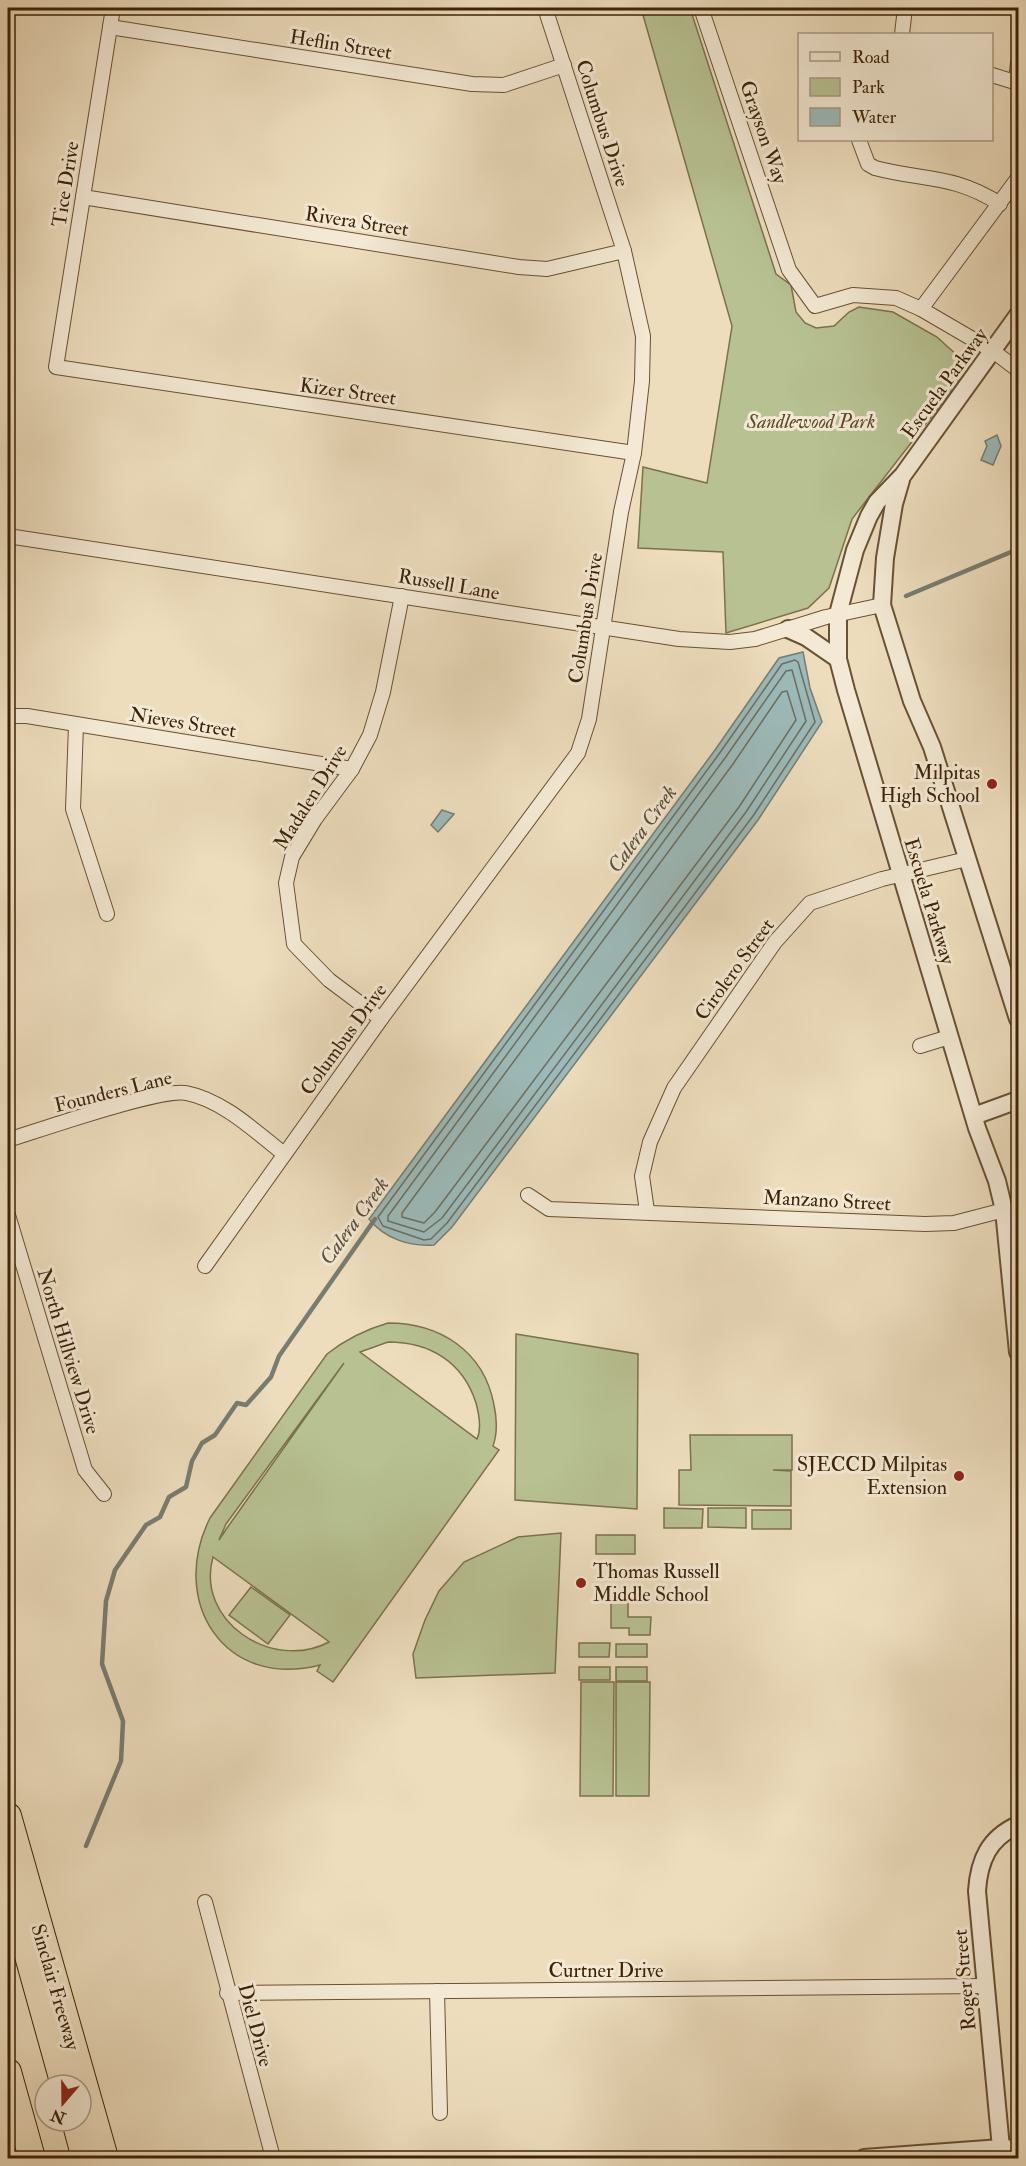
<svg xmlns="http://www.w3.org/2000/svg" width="1026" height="2166" font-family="'IM FELL Double Pica',serif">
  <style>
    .green { fill: #b7c192; stroke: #7a724c; stroke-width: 1.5; fill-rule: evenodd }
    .water { fill: #9cbab9; stroke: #767d72; stroke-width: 1.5 }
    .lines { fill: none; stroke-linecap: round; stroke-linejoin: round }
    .shore { stroke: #6c6e60; stroke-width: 1.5 }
    .stream { stroke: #767d72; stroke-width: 4.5 }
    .minor-casing { stroke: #695134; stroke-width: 16 }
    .tertiary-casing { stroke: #695134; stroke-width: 20 }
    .motorway-casing { stroke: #3d2207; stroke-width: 28 }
    .minor { stroke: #f3e9d4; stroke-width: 14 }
    .tertiary { stroke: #f3e9d4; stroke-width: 16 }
    .motorway { stroke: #edddbd; stroke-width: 26 }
    .poi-dot { fill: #8f2418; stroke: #f3e9d4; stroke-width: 2 }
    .labels { text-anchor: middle; stroke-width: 6; stroke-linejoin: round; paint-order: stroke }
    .street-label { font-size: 20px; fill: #3d2207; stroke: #f3e9d4 }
    .park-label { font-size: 20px; font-style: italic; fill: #5c4a2a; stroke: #f3e9d4 }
    .poi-label { font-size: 20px; fill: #3d2207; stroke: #f3e9d4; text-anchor: end }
    .water-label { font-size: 21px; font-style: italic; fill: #5a503c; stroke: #f3e9d4 }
  </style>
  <rect width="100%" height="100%" fill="#edddbd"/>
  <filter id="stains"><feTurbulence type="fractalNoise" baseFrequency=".00333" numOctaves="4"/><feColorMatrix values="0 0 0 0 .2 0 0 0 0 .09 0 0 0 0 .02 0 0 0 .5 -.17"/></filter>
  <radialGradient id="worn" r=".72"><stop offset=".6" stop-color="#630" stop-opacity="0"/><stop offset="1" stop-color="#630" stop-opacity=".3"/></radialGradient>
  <g class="green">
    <polygon points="641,8 690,8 776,274 791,285 796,312 805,323 816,328 834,326 849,312 859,307 893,312 937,337 970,367 852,519 829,588 808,608 726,633 723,552 638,548 643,467 707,483 732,326"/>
    <path d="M388,1323C440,1323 484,1351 494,1405C497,1419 498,1432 493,1446L499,1450L333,1682L317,1671L320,1665C225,1690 168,1602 210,1518L327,1354C346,1339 364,1330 388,1323ZM388,1342C430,1342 463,1362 476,1403C479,1414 482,1428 477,1439L360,1352ZM344,1363L227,1528L219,1540L226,1524ZM213,1557L328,1641L329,1642C272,1672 195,1621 213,1557Z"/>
    <polygon points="516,1334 638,1354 637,1509 515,1500"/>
    <polygon points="690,1435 792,1435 792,1470 773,1470 791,1471 791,1506 679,1505 679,1470 691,1470"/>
    <polygon points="664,1508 703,1509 702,1528 664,1528"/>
    <polygon points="708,1508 746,1508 746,1528 708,1527"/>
    <rect x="752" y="1510" width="39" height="19"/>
    <polygon points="561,1533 555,1673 416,1678 413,1654 425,1620 439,1591 464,1562 518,1537"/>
    <rect x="596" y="1535" width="39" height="19"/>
    <polygon points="251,1587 290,1615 268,1644 229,1615"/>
    <polygon points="611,1598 628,1598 628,1617 651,1617 650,1635 629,1635 629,1628 611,1628"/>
    <polygon points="579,1643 610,1643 609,1657 579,1657"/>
    <rect x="616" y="1644" width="31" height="13"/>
    <rect x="579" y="1667" width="31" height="13"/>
    <rect x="616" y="1667" width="31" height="14"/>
    <polygon points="581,1682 614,1682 613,1796 580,1796"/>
    <polygon points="616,1682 650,1682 649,1796 616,1796"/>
  </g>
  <g class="water">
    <polygon points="997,435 1001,446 993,465 981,460 987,446 985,441"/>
    <path d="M803,652L810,688L822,722L758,820L452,1227L434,1245C409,1247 384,1238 369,1219L715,750L779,658Z"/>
    <polygon points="442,810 454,814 438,832 431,825"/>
  </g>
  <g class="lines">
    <g class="shore">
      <polygon points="795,660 798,662 815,722 753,816 447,1223 431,1239 424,1240 383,1226 378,1217 719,754 782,664"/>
      <polygon points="792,670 806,721 746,812 442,1218 424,1232 388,1221 388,1216 725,758 786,671"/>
      <polygon points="787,691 796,720 739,807 435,1212 424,1223 402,1217 402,1213 733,764 782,692"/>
    </g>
    <g class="stream">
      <polyline points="906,596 1018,549"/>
      <polyline points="86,1846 121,1761 123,1721 102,1664 106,1601 115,1570 146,1525 160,1517 169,1497 186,1487 192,1461 202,1443 215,1435 237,1403 246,1405 271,1377 279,1356 375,1219"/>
    </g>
    <g class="minor-casing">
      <g id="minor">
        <polyline points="113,8 56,367 634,453"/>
        <polyline points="701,8 789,270 815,306 853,295 896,298 921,309 993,351 1018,370"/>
        <polyline points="110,27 472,84 504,85 564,65"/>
        <polyline points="902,34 905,8"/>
        <polyline points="992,75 1018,83"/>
        <polyline points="1016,81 1018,63"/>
        <path d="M859,140L868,164L875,168C924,181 953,174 1000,204"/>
        <polyline points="83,197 519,267 547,269 624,251"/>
        <polyline points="921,309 1018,178"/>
        <polyline points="8,536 679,639 730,642 755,639 826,617 882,605"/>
        <polyline points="8,716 27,716 352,769"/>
        <polyline points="76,725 73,809 107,914"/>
        <polyline points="381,1019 329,980 294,944 286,883 292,857 315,819 352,769 370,735 383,692 402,596"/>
        <polyline points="920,1046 949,1037"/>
        <path d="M8,1140C40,1130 160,1088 186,1093C223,1100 256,1132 284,1154"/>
        <polyline points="528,1195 549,1209 925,1224 954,1223 1004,1210"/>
        <polyline points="647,1211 642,1176 650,1142 674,1088 775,942 810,903 882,879 967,859"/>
        <polyline points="8,1215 85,1470 104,1494"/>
        <polyline points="205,1266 381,1019 578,753 589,719 621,512 634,453 642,381 643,336 624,251 545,8"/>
        <polyline points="205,1902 273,2158"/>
        <polyline points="437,1991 440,2113"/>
        <polyline points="227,1993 985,1986"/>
        <polyline points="1001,2148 1018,2147"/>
      </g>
    </g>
    <g class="tertiary-casing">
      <g id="tertiary">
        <polyline points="1018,315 903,475 877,502 869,516 855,550 838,614 838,659 846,690 977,1128 997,1181 1004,1210 1018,1352"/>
        <polyline points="901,480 894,504 885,558 882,605 912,701 932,747 1018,1019"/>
        <polyline points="788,629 806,637 838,659"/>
        <polyline points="974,1116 1018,1100"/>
        <path d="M864,2158L1001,2148L977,1891C979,1860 989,1838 1018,1825"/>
      </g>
    </g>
    <g class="motorway-casing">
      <g id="motorway">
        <polyline points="8,1816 105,2158"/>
        <polyline points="8,1884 64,2085"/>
        <polyline points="8,2072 32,2158"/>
        <polyline points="75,2121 85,2158"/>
      </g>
    </g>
    <use href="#minor" class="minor"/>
    <use href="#tertiary" class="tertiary"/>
    <use href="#motorway" class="motorway"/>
  </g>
  <g class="poi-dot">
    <circle cx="992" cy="784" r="6"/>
    <circle cx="959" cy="1476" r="6"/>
    <circle cx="581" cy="1583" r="6"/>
  </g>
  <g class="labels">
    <g class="street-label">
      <text transform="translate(341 44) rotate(9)" y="7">Heflin Street</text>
      <text transform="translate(603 123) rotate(72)" y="7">Columbus Drive</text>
      <text transform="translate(764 132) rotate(71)" y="7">Grayson Way</text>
      <text transform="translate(65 184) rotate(-81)" y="7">Tice Drive</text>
      <text transform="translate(357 221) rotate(9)" y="7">Rivera Street</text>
      <text transform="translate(944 383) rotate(-54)" y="7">Escuela Parkway</text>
      <text transform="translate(348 391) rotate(8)" y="7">Kizer Street</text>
      <text transform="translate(449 584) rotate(10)" y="7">Russell Lane</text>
      <text transform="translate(585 618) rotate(-81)" y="7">Columbus Drive</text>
      <text transform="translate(183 722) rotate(9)" y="7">Nieves Street</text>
      <text transform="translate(310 797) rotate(-58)" y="7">Madalen Drive</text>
      <text transform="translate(930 901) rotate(73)" y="7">Escuela Parkway</text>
      <text transform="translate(734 969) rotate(-54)" y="7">Cirolero Street</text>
      <text transform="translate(343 1039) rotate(-54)" y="7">Columbus Drive</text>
      <text transform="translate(113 1091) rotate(-14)" y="7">Founders Lane</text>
      <text transform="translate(827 1200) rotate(3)" y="7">Manzano Street</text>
      <text transform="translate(69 1351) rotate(73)" y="7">North Hillview Drive</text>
      <text x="606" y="1977">Curtner Drive</text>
      <text transform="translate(964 1980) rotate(-95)" y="7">Roger Street</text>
      <text transform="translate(56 1987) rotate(74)" y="7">Sinclair Freeway</text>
      <text transform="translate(256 2025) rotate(75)" y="7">Diel Drive</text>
    </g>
    <g class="park-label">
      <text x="811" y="428">Sandlewood Park</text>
    </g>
    <g class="poi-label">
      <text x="980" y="779">Milpitas<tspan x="980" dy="23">High School</tspan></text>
      <text x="947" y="1471">SJECCD Milpitas<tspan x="947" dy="23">Extension</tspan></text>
      <text x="593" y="1578" text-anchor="start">Thomas Russell<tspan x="593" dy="23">Middle School</tspan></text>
    </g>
    <g class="water-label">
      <text transform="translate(642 829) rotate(-54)" y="7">Calera Creek</text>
      <text transform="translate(354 1221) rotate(-54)" y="7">Calera Creek</text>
    </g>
  </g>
  <rect width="1026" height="2166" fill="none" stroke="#edddbd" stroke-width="30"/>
  <rect x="9" y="9" width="1008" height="2148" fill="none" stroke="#3d2207" stroke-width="3"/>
  <rect x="15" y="15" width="996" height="2136" fill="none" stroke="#3d2207" stroke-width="1.5"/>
  <rect x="798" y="33" width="195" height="108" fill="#f3e9d4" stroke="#aa9982" stroke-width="1.5"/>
  <rect x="810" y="52" width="30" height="9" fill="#f3e9d4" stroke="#aa9982" stroke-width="1.5"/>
  <text x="852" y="63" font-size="18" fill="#3d2207">Road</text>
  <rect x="810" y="78" width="30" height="18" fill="#b7c192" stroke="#aa9982" stroke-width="1.5"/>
  <text x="852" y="93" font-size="18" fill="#3d2207">Park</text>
  <rect x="810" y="108" width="30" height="18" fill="#9cbab9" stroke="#aa9982" stroke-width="1.5"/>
  <text x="852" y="123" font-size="18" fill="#3d2207">Water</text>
  <g transform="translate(63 2103) rotate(200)"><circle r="28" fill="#f3e9d4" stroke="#aa9982" stroke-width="1.5"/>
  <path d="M0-4.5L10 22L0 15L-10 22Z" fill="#8f2418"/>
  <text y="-9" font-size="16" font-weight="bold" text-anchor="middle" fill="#3d2207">N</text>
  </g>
  <rect width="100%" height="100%" filter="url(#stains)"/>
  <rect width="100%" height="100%" fill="url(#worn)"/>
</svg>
